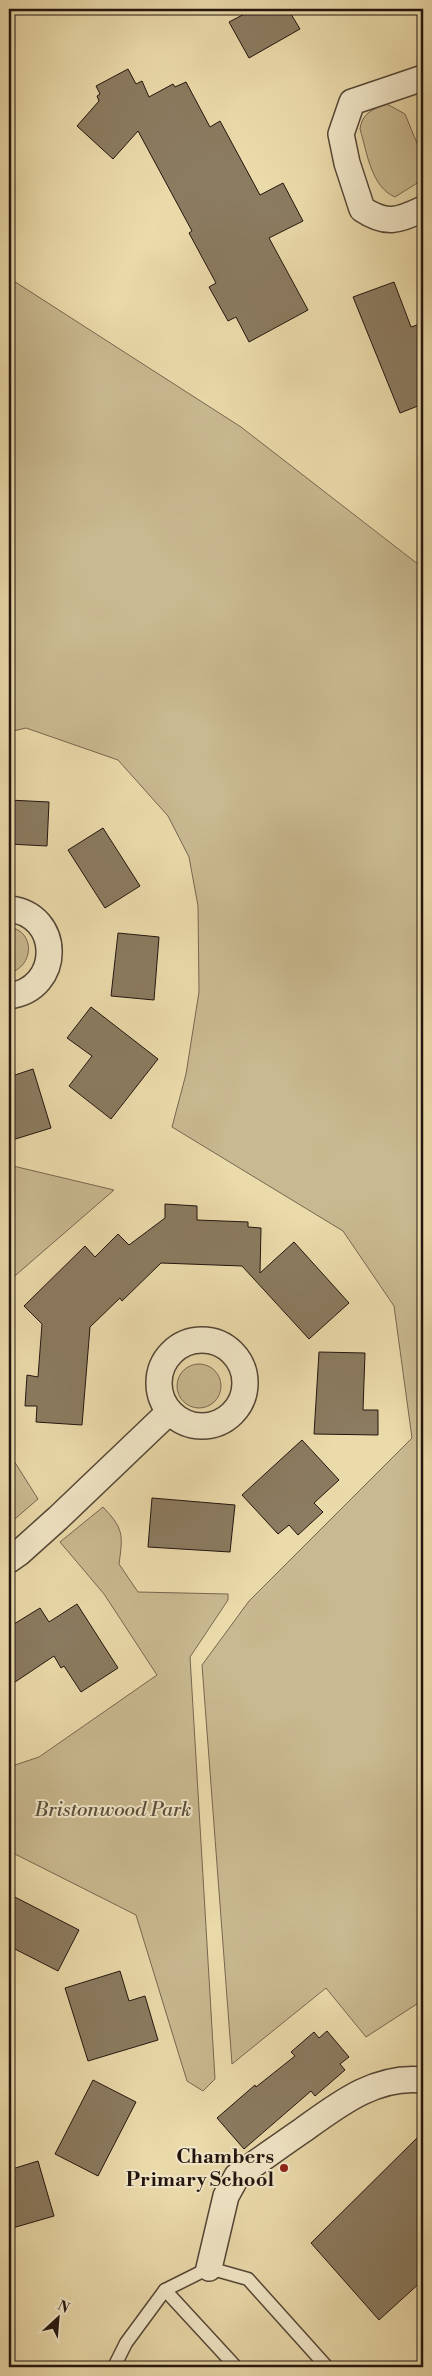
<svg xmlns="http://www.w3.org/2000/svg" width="432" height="2376" font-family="'Libre Bodoni',serif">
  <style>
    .green { fill: #c9b990; stroke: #766750 }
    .building { fill: #8b7b60; stroke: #22150f }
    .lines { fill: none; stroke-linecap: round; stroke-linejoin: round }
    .lane-casing { stroke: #544636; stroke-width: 15 }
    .street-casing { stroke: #544636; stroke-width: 28 }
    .lane { stroke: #f2e7c8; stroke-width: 12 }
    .street { stroke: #f2e7c8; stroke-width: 25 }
    .poi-dot { fill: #8f2418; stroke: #f2e7c8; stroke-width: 2 }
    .labels { text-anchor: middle; stroke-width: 4; stroke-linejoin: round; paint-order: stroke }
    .park-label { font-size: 20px; font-style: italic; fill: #5c4e3c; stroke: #f2e7c8 }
    .poi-label { font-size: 20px; font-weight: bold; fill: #22150f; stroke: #f2e7c8; text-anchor: end }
  </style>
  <rect width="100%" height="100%" fill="#ebdaaa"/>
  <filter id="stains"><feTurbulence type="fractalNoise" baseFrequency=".004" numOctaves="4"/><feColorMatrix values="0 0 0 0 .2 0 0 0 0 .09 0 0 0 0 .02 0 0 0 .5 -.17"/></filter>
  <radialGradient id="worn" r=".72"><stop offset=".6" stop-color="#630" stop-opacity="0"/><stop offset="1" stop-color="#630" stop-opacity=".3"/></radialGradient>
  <g class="green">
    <path d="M387,104L405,114L423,158L422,180L395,197C371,187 367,152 360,129C362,113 373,109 387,104Z"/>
    <polygon points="9,278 241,427 423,568 423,2000 366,2037 326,1988 232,2064 202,1665 249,1601 412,1438 394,1306 343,1231 172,1127 186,1074 199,992 198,906 189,857 168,816 118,760 26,728 9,732"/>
    <path d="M9,927C36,931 34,967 9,973Z"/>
    <polygon points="9,1165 114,1190 9,1281"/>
    <circle cx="199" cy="1386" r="22"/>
    <polygon points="9,1453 38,1499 9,1524"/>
    <path d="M103,1507C124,1529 123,1535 119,1564L138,1592L228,1594V1600L190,1657L215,2079L203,2091L187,2081L136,1915L9,1851V1767L39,1757L157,1675L104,1594L60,1542Z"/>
  </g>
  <g class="building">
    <polygon points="254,9 288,9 300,29 249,58 229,22"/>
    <polygon points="128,69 136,84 142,81 149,97 173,84 175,87 186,82 210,127 220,121 260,195 283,183 303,221 269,238 308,310 249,342 236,317 228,321 209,287 216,283 189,233 192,231 138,131 113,159 77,126 99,101 97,96 100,94 96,86"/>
    <polygon points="394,282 411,327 423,323 423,404 400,413 353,297"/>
    <polygon points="9,800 49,802 47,846 9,844"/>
    <polygon points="103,828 140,886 105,908 68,850"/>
    <polygon points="118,933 159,937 154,1000 111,996"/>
    <polygon points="91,1007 158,1059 111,1119 69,1086 92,1056 67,1038"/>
    <polygon points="33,1069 51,1128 9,1141 9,1077"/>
    <polygon points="165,1204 197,1206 197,1220 248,1222 248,1227 261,1228 260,1273 294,1242 349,1303 309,1339 242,1266 161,1263 122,1301 120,1298 90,1327 82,1425 36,1422 37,1406 25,1406 27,1375 38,1377 42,1324 24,1306 85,1246 95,1257 118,1234 129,1245 165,1218"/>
    <polygon points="319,1352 365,1353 363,1410 378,1410 378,1435 314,1434"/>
    <polygon points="302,1440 339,1480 314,1503 323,1512 298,1535 289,1525 278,1534 242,1495"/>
    <polygon points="152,1498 235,1505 230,1552 148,1547"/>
    <polygon points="77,1604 118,1668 81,1692 64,1666 61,1668 54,1656 9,1686 9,1627 40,1608 49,1622"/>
    <polygon points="9,1894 79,1930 58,1971 9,1946"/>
    <polygon points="120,1971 129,2001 145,1996 158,2040 88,2061 65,1988"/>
    <polygon points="327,2031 349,2057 340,2064 345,2070 315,2096 311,2091 244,2149 217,2118 255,2085 256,2087 295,2056 291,2052 314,2032 319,2038"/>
    <polygon points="93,2080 136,2102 98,2176 55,2154"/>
    <polygon points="423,2132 423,2280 379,2320 311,2243"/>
    <polygon points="38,2161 54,2216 9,2229 9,2170"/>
  </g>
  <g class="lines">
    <g class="lane-casing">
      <g id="lane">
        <polyline points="165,2290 236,2367"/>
        <polyline points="114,2367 126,2343 165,2290 209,2268 248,2279 327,2367"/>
      </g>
    </g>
    <g class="street-casing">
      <g id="street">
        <path d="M423,78L352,102L341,134L347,163L362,209C386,225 398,221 423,209"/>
        <path d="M9,909C62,914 63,989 9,996"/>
        <circle cx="202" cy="1383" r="43"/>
        <polyline points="9,1560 19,1553 58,1518 169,1412"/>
        <path d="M209,2268L226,2196L237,2176C259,2161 281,2145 303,2130C339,2104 376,2075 423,2080"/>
      </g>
    </g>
    <use href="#lane" class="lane"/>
    <use href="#street" class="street"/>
  </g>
  <circle class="poi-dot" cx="284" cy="2168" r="5"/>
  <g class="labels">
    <g class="park-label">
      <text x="113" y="1816">Bristonwood Park</text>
    </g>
    <g class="poi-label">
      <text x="274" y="2163">Chambers<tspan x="274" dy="23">Primary School</tspan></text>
    </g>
  </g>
  <rect width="432" height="2376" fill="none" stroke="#ebdaaa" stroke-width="30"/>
  <rect x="10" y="10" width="412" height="2356" fill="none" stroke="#22150f" stroke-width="2.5"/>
  <rect x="15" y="15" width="402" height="2346" fill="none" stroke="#22150f"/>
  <g transform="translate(58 2318) rotate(26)" stroke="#f2e7c8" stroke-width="4" paint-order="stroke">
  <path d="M0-4L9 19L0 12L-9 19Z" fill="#22150f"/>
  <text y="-8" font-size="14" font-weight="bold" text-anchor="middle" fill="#22150f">N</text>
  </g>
  <rect width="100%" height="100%" filter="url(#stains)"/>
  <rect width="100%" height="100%" fill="url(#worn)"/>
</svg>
